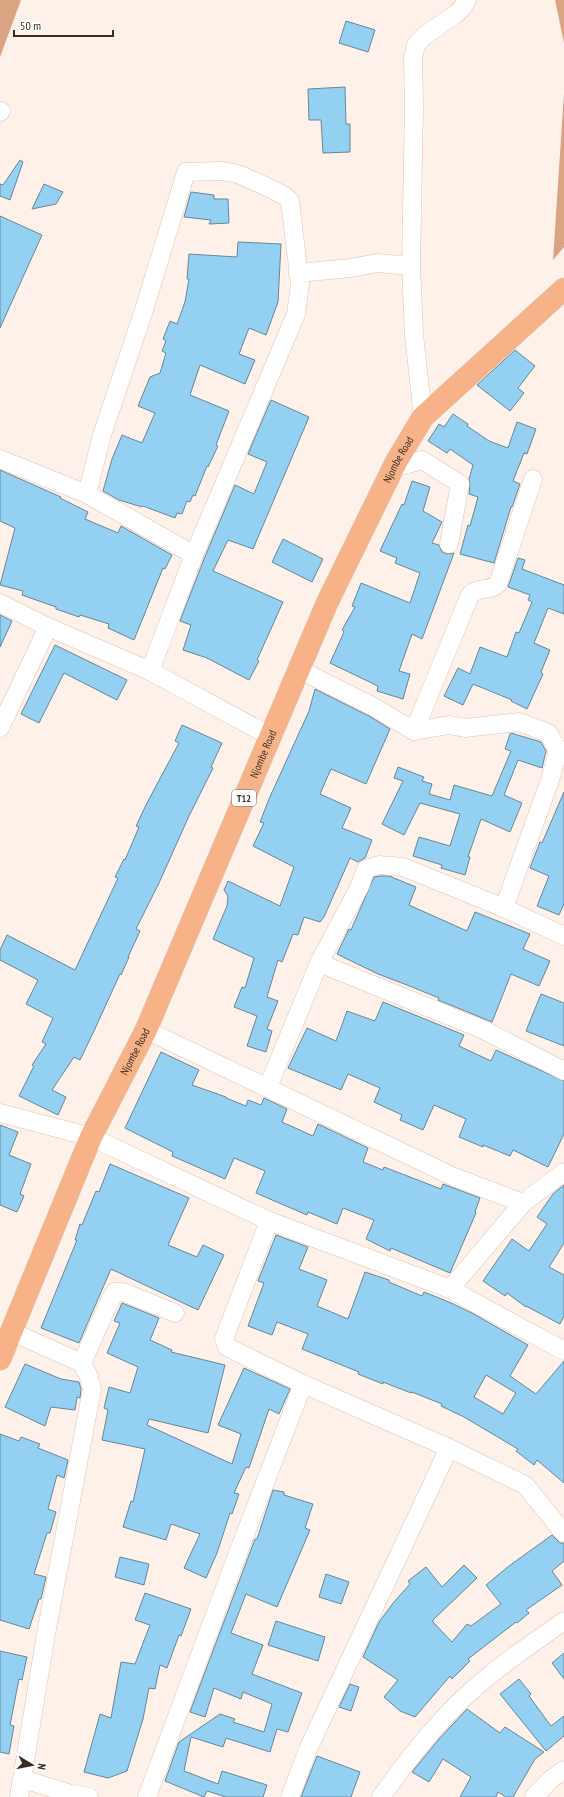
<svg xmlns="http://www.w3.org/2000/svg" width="564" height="1797" font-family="'PT Sans Narrow',sans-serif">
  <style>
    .forest { fill: #daa483 }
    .building { fill: #93d0f2; stroke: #678697; fill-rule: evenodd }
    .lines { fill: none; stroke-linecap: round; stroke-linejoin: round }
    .minor-casing { stroke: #e1c2af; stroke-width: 19 }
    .highway-casing { stroke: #d3d1cf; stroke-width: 23 }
    .minor { stroke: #fff; stroke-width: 18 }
    .highway { stroke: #f8b287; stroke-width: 22 }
    .labels { text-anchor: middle; stroke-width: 3; stroke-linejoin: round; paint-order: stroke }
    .shield { fill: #fff; stroke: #746c66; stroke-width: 1 }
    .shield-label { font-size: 10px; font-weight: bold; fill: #392d25 }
    .street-label { font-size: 11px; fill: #392d25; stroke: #fff }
  </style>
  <rect width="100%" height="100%" fill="#fef1e9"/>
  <g class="forest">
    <polygon points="0,0 21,0 0,57"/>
    <polygon points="555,0 564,0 564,43"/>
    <polygon points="564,93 564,247 553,260"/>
  </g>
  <g class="building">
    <polygon points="346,21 375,30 368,52 339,43"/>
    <polygon points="345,87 346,124 350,124 350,152 323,153 321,120 309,120 308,89"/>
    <polygon points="20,160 23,162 10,200 0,196 0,184 3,185"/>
    <polygon points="44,184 63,192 56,204 32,209"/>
    <polygon points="191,192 214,195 214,199 228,199 229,223 209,224 211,220 184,217"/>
    <polygon points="0,216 42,235 0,328"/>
    <polygon points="238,242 281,244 278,302 266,335 249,328 239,354 255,360 245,384 200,365 190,395 229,411 216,445 218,446 208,467 207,466 195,496 193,495 190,502 187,501 182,514 177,513 175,518 143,506 142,507 119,500 103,491 112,459 122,435 142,443 155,413 138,406 150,377 160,373 166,353 162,351 166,341 163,339 170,321 177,324 185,302 189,279 187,279 189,254 237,257"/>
    <polygon points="515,350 535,366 518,388 524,393 510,411 477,385"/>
    <polygon points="271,400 309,417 253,549 228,540 213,571 283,602 257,660 259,661 249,680 207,658 183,650 191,625 180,621 204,559 235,485 254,494 267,462 248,454"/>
    <polygon points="453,414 468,424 467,426 489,441 508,448 517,422 536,429 527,454 524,453 513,481 520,484 512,507 511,507 494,563 460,554 468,525 470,526 478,497 469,494 470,485 469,479 473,465 450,449 447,453 428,441 439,424 444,427"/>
    <polygon points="0,470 61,497 60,498 88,512 85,519 118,533 121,526 172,555 165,569 163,568 134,640 108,628 109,624 80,615 79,617 56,609 56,607 22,595 23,591 0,585 15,528 0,521"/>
    <polygon points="412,481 430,487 423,511 442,522 432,543 439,545 442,552 447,554 454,553 422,639 412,634 399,671 410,674 403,699 377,691 378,686 330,663 344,632 342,630 355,607 352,606 361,583 410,603 420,573 395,563 397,558 380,551 402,504 404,505"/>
    <polygon points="283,539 323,559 312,582 272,562"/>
    <polygon points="518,558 525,560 522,569 564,585 564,614 548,608 534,643 550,650 541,672 543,674 527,709 511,701 512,700 473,684 463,705 444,696 458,668 470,674 480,647 507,657 516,632 519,633 532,602 528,600 530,595 508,587"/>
    <polygon points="0,615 12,621 0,647"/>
    <polygon points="55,645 127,680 117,700 64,673 39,723 21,714"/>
    <polygon points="315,689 369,716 390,729 366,784 331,769 320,794 351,808 342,828 372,840 365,858 358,862 350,858 324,917 320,922 304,917 298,935 293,934 282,962 278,960 267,997 278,1001 267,1029 272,1031 266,1052 247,1046 257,1016 234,1007 242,987 245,988 254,958 213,939 227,906 228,896 224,890 228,881 280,906 294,867 253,846 264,823 260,822 269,799 309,711"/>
    <polygon points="182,725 222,743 211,767 213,768 189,816 159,883 136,929 140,931 128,957 129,957 121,975 120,974 93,1033 80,1060 74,1057 52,1090 66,1097 58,1115 19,1096 34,1066 32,1065 46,1044 42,1042 53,1018 26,1004 38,980 0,960 0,950 7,935 75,970 118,878 115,877 124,859 125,860 139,827 136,826 147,803 179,743 175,741"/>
    <polygon points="511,733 541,742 546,751 542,768 518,760 504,795 522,803 510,832 481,819 468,857 470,857 465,875 441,868 442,865 413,856 419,837 450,846 460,814 420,803 404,835 382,824 403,781 394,778 398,767 424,777 422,781 432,784 429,794 450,800 454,785 492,796 511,751 505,749 510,734"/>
    <polygon points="564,792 564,904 559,915 537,906 549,876 530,868 540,842 542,843"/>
    <polygon points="380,876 389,876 416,887 409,905 467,931 475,912 530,934 523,949 550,961 539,986 511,974 492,1022 438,1000 439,998 407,985 378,974 337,954 349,929 351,930 374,877"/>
    <polygon points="541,994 564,1003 564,1046 526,1031"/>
    <polygon points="383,1002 464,1035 459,1046 491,1061 496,1050 564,1081 564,1134 548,1167 513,1150 510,1156 483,1145 483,1147 459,1137 466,1119 434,1105 423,1130 400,1120 402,1115 374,1102 380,1088 348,1074 341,1090 288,1068 307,1028 336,1041 347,1011 375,1021"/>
    <polygon points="161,1052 199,1070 192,1085 226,1097 226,1098 246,1106 248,1100 261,1105 264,1098 287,1109 282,1122 313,1136 318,1124 368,1148 363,1162 383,1170 384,1167 441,1189 443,1184 480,1198 475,1212 476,1213 450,1273 391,1248 390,1251 366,1239 374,1220 343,1208 337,1224 308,1212 307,1215 256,1193 265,1171 234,1158 225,1179 172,1156 173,1152 125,1128"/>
    <polygon points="0,1125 18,1132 9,1155 31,1164 20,1194 24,1196 17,1212 0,1205"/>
    <polygon points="110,1164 189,1198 168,1245 197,1257 203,1245 224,1255 198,1310 111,1269 79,1343 41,1328 77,1240 75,1240 80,1224 82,1225 96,1191 99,1192"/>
    <polygon points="564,1185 564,1243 549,1267 564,1275 564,1316 560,1324 526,1306 526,1307 507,1293 505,1296 483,1281 512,1239 529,1251 547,1224 537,1217 553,1194"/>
    <path d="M276,1235L308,1247L299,1269L327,1280L317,1306L348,1319L365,1272L389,1280V1282L422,1296L424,1292L449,1302L472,1313L528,1345L510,1376L536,1394L564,1361V1483L537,1460L534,1465L516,1451L518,1449L464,1417L441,1406L442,1404L412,1392L411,1393L383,1382V1384L358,1374L359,1372L302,1349L308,1334L277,1322L272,1335L248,1326L264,1283L258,1281ZM486,1375L516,1393L503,1414L474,1397Z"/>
    <polygon points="122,1303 159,1318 150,1340 172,1350 171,1352 225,1365 208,1433 149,1419 147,1425 232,1464 241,1434 218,1425 244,1368 290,1389 279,1414 269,1409 249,1468 246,1467 234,1493 239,1494 232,1514 230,1513 217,1553 206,1578 184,1568 200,1534 171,1524 166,1540 123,1527 131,1501 133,1502 145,1449 102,1440 108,1410 104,1408 109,1387 130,1393 138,1367 107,1353 120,1323 114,1321"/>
    <polygon points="25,1364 61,1379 79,1382 81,1389 80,1398 77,1397 75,1410 51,1407 45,1426 5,1407"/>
    <polygon points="0,1434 19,1441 21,1437 40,1444 38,1448 68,1460 64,1478 57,1475 48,1509 56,1512 50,1533 47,1533 34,1574 46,1577 41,1599 39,1599 29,1629 0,1620"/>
    <polygon points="273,1490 284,1492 284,1495 313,1504 305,1528 310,1530 277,1607 246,1594 231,1633 263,1645 252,1674 302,1693 288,1732 277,1729 270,1752 226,1738 223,1747 191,1737 184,1771 218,1784 222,1771 267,1785 263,1797 226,1797 207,1791 204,1797 165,1781 179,1742 220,1714 235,1719 233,1722 264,1732 272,1704 243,1692 241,1699 214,1688 205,1717 190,1712 255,1539 257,1539"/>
    <polygon points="552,1535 560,1543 564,1543 564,1561 552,1571 562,1585 526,1610 529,1613 517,1623 516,1622 468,1659 470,1661 452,1679 450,1676 415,1717 400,1711 384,1697 398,1680 363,1657 379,1622 394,1602 410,1584 408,1581 426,1567 442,1587 464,1565 477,1578 433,1620 433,1622 452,1642 467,1624 471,1626 501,1604 486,1585 509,1566"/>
    <polygon points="120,1557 149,1564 144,1585 115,1577"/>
    <polygon points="326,1574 349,1582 341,1604 319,1597"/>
    <polygon points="145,1593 191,1609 181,1636 179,1635 167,1668 160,1665 155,1689 149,1688 143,1719 127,1771 108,1778 84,1772 100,1714 111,1718 121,1662 135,1664 150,1625 135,1620"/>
    <polygon points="276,1621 325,1637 318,1661 268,1645"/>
    <polygon points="0,1651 27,1657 22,1680 19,1679 10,1725 14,1726 9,1754 0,1752"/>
    <polygon points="564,1653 564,1679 552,1663"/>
    <polygon points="519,1679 531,1694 529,1696 551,1726 564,1716 564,1736 546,1751 500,1694"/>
    <polygon points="350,1684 359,1687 351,1711 339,1707"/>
    <polygon points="467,1709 500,1733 505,1727 544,1752 535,1759 513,1797 506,1797 498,1792 496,1797 460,1797 471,1777 443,1759 429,1782 412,1772 439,1739"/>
    <polygon points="317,1756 360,1772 351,1797 301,1797"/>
  </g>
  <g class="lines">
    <g class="minor-casing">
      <g id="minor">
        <polyline points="0,112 1,111"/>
        <polyline points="298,273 351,268 377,263 411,266"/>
        <polyline points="423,417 414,335 411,266 414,106 413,58 416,45 424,36 456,14 462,8 467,0"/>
        <polyline points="0,459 87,494 194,555"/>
        <polyline points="393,468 422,460 460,484 449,544"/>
        <polyline points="87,494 102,435 144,310 186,172 222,171 238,174 265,186 285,196 290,201 300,284 296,314 194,555 150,671"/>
        <polyline points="0,603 48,627 150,671 270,736"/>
        <polyline points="298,669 374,707 414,731 449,725 465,728 519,722 548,733 557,748 557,755 550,780 504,908"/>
        <polyline points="0,728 48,627"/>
        <path d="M414,731L470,595C479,586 488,592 498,584L533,479"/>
        <polyline points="319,963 484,1030 564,1071"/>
        <polyline points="146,1030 454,1177 523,1203"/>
        <polyline points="268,1087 319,963 360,886 366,869 379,865 403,867 504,908 564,936"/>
        <polyline points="0,1113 91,1137 269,1221 450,1289 564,1351"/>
        <polyline points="269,1221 224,1339 227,1347 303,1384 449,1448 525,1485 564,1533"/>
        <polyline points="450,1289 523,1203 564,1172"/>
        <polyline points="12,1332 82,1363 89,1377 92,1389 46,1634 19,1797"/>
        <polyline points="82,1363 110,1300 115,1292 123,1292 175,1313"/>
        <polyline points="23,1779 71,1794 89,1797"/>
        <polyline points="147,1797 241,1545 303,1384"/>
        <polyline points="290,1797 309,1747 449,1448"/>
        <path d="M381,1797C413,1752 447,1709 490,1675C513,1656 539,1639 564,1621"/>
        <polyline points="534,1797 550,1780 564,1770"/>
      </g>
    </g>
    <g class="highway-casing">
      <g id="highway">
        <path id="s1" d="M0,1359L91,1137L146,1030L327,603L396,462L423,417L564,289"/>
      </g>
    </g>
    <use href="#minor" class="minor"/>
    <use href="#highway" class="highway"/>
  </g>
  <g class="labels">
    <rect class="shield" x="232" y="790" width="24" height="16" rx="3"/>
    <g class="shield-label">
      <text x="244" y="802">T12</text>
    </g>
    <g class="street-label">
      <text dy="4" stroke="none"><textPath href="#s1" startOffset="984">Njombe Road</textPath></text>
      <text dy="4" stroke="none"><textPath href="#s1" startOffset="660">Njombe Road</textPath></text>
      <text dy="4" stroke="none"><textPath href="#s1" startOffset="336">Njombe Road</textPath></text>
    </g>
  </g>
  <g transform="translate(32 1765) rotate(100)" stroke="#ffffff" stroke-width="3" paint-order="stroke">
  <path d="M0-3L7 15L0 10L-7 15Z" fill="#392d25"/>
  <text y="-6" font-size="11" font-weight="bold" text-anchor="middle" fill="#392d25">N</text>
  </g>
  <path d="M14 30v6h99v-6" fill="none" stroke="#392d25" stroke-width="2"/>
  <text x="20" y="30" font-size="12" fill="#392d25" stroke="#ffffff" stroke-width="3" paint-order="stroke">50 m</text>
</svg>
